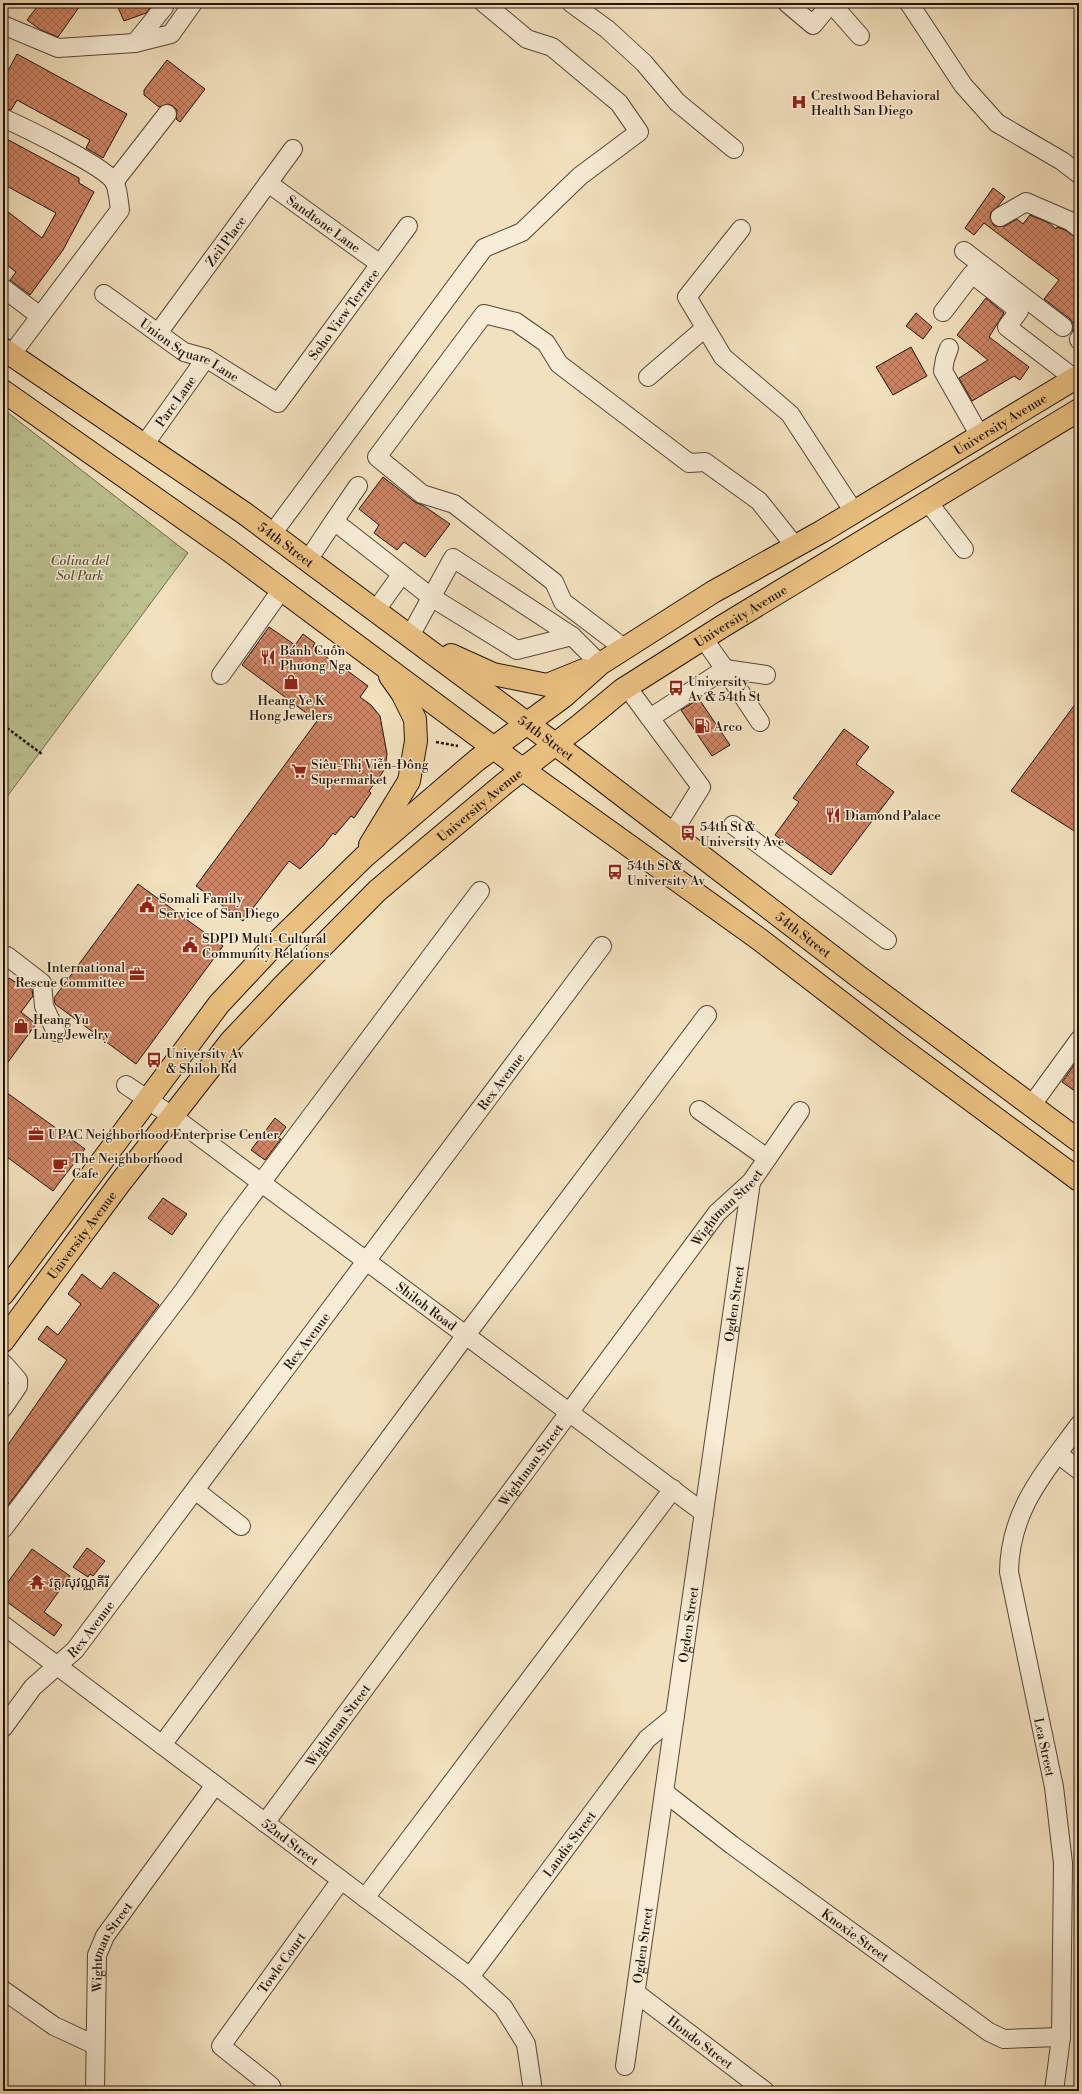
<svg xmlns="http://www.w3.org/2000/svg" width="1082" height="2094" font-family="'Libre Bodoni','Noto Sans Khmer',serif">
  <style>
    .park { fill: url(#park-tufts); stroke: #6f6a4c }
    .building { fill: url(#building-cross-hatch); stroke: #221309 }
    .lines { fill: none; stroke-linecap: round; stroke-linejoin: round }
    .minor-casing { stroke: #564636; stroke-width: 20 }
    .major-casing { stroke: #221309; stroke-width: 24 }
    .path { stroke: #221309; stroke-width: 2.5; stroke-dasharray: 3 2; stroke-linecap: butt }
    .minor { stroke: #f7ecd5; stroke-width: 18 }
    .major { stroke: #e9c07f; stroke-width: 22 }
    .labels { text-anchor: middle; stroke-width: 3; stroke-linejoin: round; paint-order: stroke }
    .poi-label { font-size: 13px; fill: #221309; stroke: #f7ecd5; text-anchor: start }
    .street-label { font-size: 13px; fill: #221309; stroke: #f7ecd5 }
    .park-label { font-size: 13px; font-style: italic; fill: #585038; stroke: #f7ecd5 }
  </style>
  <defs>
    <pattern id="park-tufts" width="24" height="20" patternUnits="userSpaceOnUse"><rect width="24" height="20" fill="#bcc290"/><path d="M3 7l-1-3M5 7V3M7 7l1-3M15 17l-1-3M17 17v-4M19 17l1-3" fill="none" stroke="#a1a67b"/></pattern>
    <pattern id="building-cross-hatch" width="8" height="8" patternUnits="userSpaceOnUse"><rect width="8" height="8" fill="#cd8464"/><path d="M0 0l8 8M0 8l8-8" fill="none" stroke="#a66b51"/></pattern>
  </defs>
  <rect width="100%" height="100%" fill="#f2e1be"/>
  <filter id="stains"><feTurbulence type="fractalNoise" baseFrequency=".005" numOctaves="4"/><feColorMatrix values="0 0 0 0 .2 0 0 0 0 .09 0 0 0 0 .02 0 0 0 .5 -.17"/></filter>
  <radialGradient id="worn" r=".72"><stop offset=".6" stop-color="#630" stop-opacity="0"/><stop offset="1" stop-color="#630" stop-opacity=".3"/></radialGradient>
  <polygon class="park" points="3,409 188,553 3,802"/>
  <g class="building">
    <polygon points="40,3 82,3 58,37 41,30 27,20"/>
    <polygon points="116,3 154,3 146,13 124,21"/>
    <polygon points="17,54 127,114 103,158 86,148 90,140 17,100 11,110 3,108 3,80"/>
    <polygon points="167,60 205,89 180,122 176,119 177,110 173,106 168,104 159,107 144,95 144,90"/>
    <polygon points="3,137 79,178 79,183 94,192 63,250 30,295 10,280 16,272 3,262 3,208 42,238 56,213 3,184"/>
    <polygon points="993,188 1005,197 999,205 991,212 990,217 994,226 1005,226 1017,219 1023,224 1030,215 1049,223 1056,229 1057,227 1065,230 1079,240 1079,329 1072,331 1073,323 1070,319 1044,299 1059,280 984,223 974,235 965,228"/>
    <polygon points="986,298 1004,313 989,337 1029,367 1020,380 1014,376 972,401 959,378 988,360 957,335"/>
    <polygon points="916,313 932,327 923,339 906,326"/>
    <polygon points="911,347 927,376 893,395 876,367"/>
    <polygon points="383,477 415,502 424,506 450,524 425,557 404,542 397,550 374,533 379,525 359,509"/>
    <polygon points="269,627 295,645 303,634 315,643 313,646 340,668 341,666 368,686 360,697 371,705 380,716 387,754 385,769 369,791 371,793 354,818 351,816 335,835 333,833 323,846 300,869 289,861 243,921 196,886 317,721 242,665"/>
    <polygon points="699,699 730,745 712,756 681,710"/>
    <polygon points="1079,699 1079,834 1011,791"/>
    <polygon points="844,729 869,747 856,764 894,792 831,875 775,835 799,802 793,798"/>
    <polygon points="138,884 223,946 136,1064 55,1004 54,998"/>
    <polygon points="9,978 20,985 22,982 32,989 33,996 21,1012 36,1024 3,1069 3,987"/>
    <polygon points="1079,1058 1079,1094 1062,1082"/>
    <polygon points="3,1090 85,1149 53,1191 3,1154"/>
    <polygon points="275,1118 286,1127 278,1138 281,1139 265,1160 251,1150"/>
    <polygon points="163,1198 187,1214 172,1235 148,1218"/>
    <polygon points="114,1272 159,1305 3,1512 3,1452 67,1360 38,1339 47,1326 58,1335 81,1304 68,1294 82,1274 101,1289"/>
    <polygon points="87,1548 105,1561 93,1576 90,1574 88,1577 73,1567"/>
    <polygon points="32,1549 70,1576 44,1612 62,1625 54,1636 3,1599 3,1589"/>
  </g>
  <g class="lines">
    <g class="minor-casing">
      <g id="minor">
        <polyline points="571,3 607,29 644,63 677,102 734,149"/>
        <polyline points="787,3 813,25 831,3"/>
        <polyline points="831,3 860,36"/>
        <polyline points="909,3 963,85 997,123 1062,161 1079,174"/>
        <polyline points="3,25 58,48 135,43 171,34 193,3"/>
        <polyline points="135,43 164,7 165,3"/>
        <path d="M3,118C23,127 107,167 115,183C118,191 119,202 120,210L11,355"/>
        <polyline points="114,182 167,114"/>
        <path id="s1" d="M268,183L380,264"/>
        <polyline points="1000,217 1026,202 1070,221 1079,228"/>
        <polyline points="741,229 687,297 723,357 790,414 854,512"/>
        <polyline points="964,251 1063,327"/>
        <polyline points="3,288 40,316"/>
        <path id="s2" d="M104,294L184,352L206,358L278,403L408,226"/>
        <polyline points="943,312 972,274 1019,311 1007,327 1075,379"/>
        <path id="s3" d="M158,333L293,149"/>
        <polyline points="1079,339 1079,340"/>
        <polyline points="949,348 945,359 943,371 980,436"/>
        <polyline points="648,377 705,328"/>
        <path id="s4" d="M144,445L206,358"/>
        <polyline points="928,502 964,549"/>
        <polyline points="334,521 358,486"/>
        <polyline points="272,534 484,248 522,232 580,176 639,132 619,103 552,47 527,39 484,3"/>
        <polyline points="308,560 334,521 431,597 517,650 572,636 600,664"/>
        <polyline points="376,610 401,575"/>
        <polyline points="410,636 453,558 572,636"/>
        <polyline points="625,649 563,602 554,582 454,504 422,494 377,457 484,314 516,322 546,343 559,364 689,463 705,462 759,501 795,546"/>
        <polyline points="221,675 282,589"/>
        <polyline points="627,687 701,787 672,834"/>
        <polyline points="650,718 725,669 703,638"/>
        <polyline points="760,722 725,669 766,675"/>
        <polyline points="733,825 887,940"/>
        <polyline points="7,956 42,983 44,1006 56,1032"/>
        <path id="s5" d="M126,1085L172,1116L704,1513"/>
        <polyline points="1031,1106 1079,1040"/>
        <polyline points="699,1110 767,1158"/>
        <polyline points="3,1363 18,1380 18,1386 3,1408"/>
        <polyline points="1058,1454 1079,1470"/>
        <polyline points="195,1490 241,1526"/>
        <polyline points="3,1529 184,1290 231,1223 480,891"/>
        <path id="s6" d="M3,1625L470,1977L503,2007L526,2044L533,2091"/>
        <path id="s7" d="M3,1728L33,1687L75,1650L602,946"/>
        <polyline points="162,1745 466,1335 707,1015"/>
        <path id="s8" d="M664,1792L732,1845L989,2032L1004,2039L1061,2037"/>
        <path id="s9" d="M265,1823L717,1213L751,1182L800,1111"/>
        <polyline points="365,1898 673,1489"/>
        <path id="s10" d="M470,1977L647,1739L675,1716"/>
        <polyline points="3,1990 54,2026 95,2045"/>
        <path id="s11" d="M636,1993L765,2091"/>
        <path id="s12" d="M625,2066L751,1182"/>
        <path id="s13" d="M95,2091L97,1955L105,1936L215,1785"/>
        <path id="s14" d="M272,2091L271,2086L221,2046L341,1880"/>
        <path d="M1054,2091L1061,2037L1063,1863L1054,1787L1009,1572C1010,1510 1044,1473 1079,1425"/>
      </g>
    </g>
    <g class="major-casing">
      <g id="major">
        <path id="s15" d="M3,349L244,513L575,759L859,977L1079,1141"/>
        <polyline points="3,391 230,551 522,769 759,939 894,1043 1079,1180"/>
        <polyline points="451,655 493,674 547,685 584,670"/>
        <polyline points="370,845 409,781 416,741 415,719 402,693 390,676"/>
        <path id="s16" d="M3,1294L219,1004L278,941L364,857L477,760L563,697L600,664L713,592L821,532L1079,376"/>
        <path id="s17" d="M3,1341L120,1183L231,1041L282,987L377,891L430,846L505,783L580,725L622,690L723,626L1079,410"/>
      </g>
    </g>
    <g class="path">
      <polyline points="3,725 42,754"/>
      <polyline points="436,742 458,746"/>
    </g>
    <use href="#minor" class="minor"/>
    <use href="#major" class="major"/>
  </g>
  <defs>
    <g id="hospital-bare" transform="scale(1.2)"><path d="M-5-5h3v3.5h4V-5h3V5h-3V1.5h-4V5h-3Z" fill="#8f2418" stroke="#f7ecd5" stroke-width="2.5" paint-order="stroke"/></g>
    <g id="restaurant-bare" transform="scale(1.2)"><path d="M-5-6h1v4h1v-4h1v4h1v-4h1v5L-1.5 .5V6h-2V.5L-5-1ZM5-6V6H3V1.5H1.5Q1.5-4 5-6Z" fill="#8f2418" stroke="#f7ecd5" stroke-width="2.5" paint-order="stroke"/></g>
    <g id="shop-bare" transform="scale(1.2)"><path d="M-5-2.5h2.3a2.7 3.5 0 0 1 5.4 0H5L5.5 6h-11ZM-1.5-2.5h3a1.5 2.3 0 0 0-3 0Z" fill="#8f2418" stroke="#f7ecd5" stroke-width="2.5" paint-order="stroke"/></g>
    <g id="bus-bare" transform="scale(1.2)"><path d="M-5-6H5V4H4V6H2V4H-2V6H-4V4H-5ZM-3.5-4V0h7V-4ZM-3.5 1.2v1.5H-2V1.2ZM2 1.2v1.5H3.5V1.2Z" fill="#8f2418" stroke="#f7ecd5" stroke-width="2.5" paint-order="stroke"/></g>
    <g id="fuel-bare" transform="scale(1.2)"><path d="M-5.5-6h7V0h2V4h1.3V-2.5L3-4.5l.8-.8L6-3V5H2.5V1h-1V6h-7ZM-4.2-4.7v3.2H.2V-4.7Z" fill="#8f2418" stroke="#f7ecd5" stroke-width="2.5" paint-order="stroke"/></g>
    <g id="supermarket-bare" transform="scale(1.2)"><path d="M-6-5.5h2.5l.6 2H6L4.5 2H-2.5L-4.4-4H-6ZM-1.5 3.2a1.3 1.3 0 1 0 .1 0ZM3 3.2a1.3 1.3 0 1 0 .1 0Z" fill="#8f2418" stroke="#f7ecd5" stroke-width="2.5" paint-order="stroke"/></g>
    <g id="civic-bare" transform="scale(1.2)"><path d="M-.6-6.5H3V-4.5H.6V-3L4-1V1h2V6H-6V1h2V-1L-.6-3ZM-1.2 2.5V6h2.4V2.5Z" fill="#8f2418" stroke="#f7ecd5" stroke-width="2.5" paint-order="stroke"/></g>
    <g id="office-bare" transform="scale(1.2)"><path d="M-6-3h4V-5.5h4V-3h4V5H-6ZM-1-4.5V-3h2v-1.5ZM-6 0V1H6V0Z" fill="#8f2418" stroke="#f7ecd5" stroke-width="2.5" paint-order="stroke"/></g>
    <g id="cafe-bare" transform="scale(1.2)"><path d="M-5.5-4.5H6V0H3Q3 3.5 0 3.5H-2.5Q-5.5 3.5-5.5 0ZM3-3.2v2h1.7v-2ZM-6 4.5H4V6H-6Z" fill="#8f2418" stroke="#f7ecd5" stroke-width="2.5" paint-order="stroke"/></g>
    <g id="temple-bare" transform="scale(1.2)"><path d="M0-6L5-2H3V0L6.5 2.5H4V6H1.5V3h-3V6H-4V2.5H-6.5L-3 0V-2H-5Z" fill="#8f2418" stroke="#f7ecd5" stroke-width="2.5" paint-order="stroke"/></g>
  </defs>
  <g fill-rule="evenodd">
    <use href="#hospital-bare" x="799" y="102"/>
    <use href="#restaurant-bare" x="268" y="657"/>
    <use href="#shop-bare" x="291" y="682"/>
    <use href="#bus-bare" x="676" y="688"/>
    <use href="#fuel-bare" x="702" y="726"/>
    <use href="#supermarket-bare" x="299" y="771"/>
    <use href="#restaurant-bare" x="833" y="815"/>
    <use href="#bus-bare" x="688" y="833"/>
    <use href="#bus-bare" x="615" y="872"/>
    <use href="#civic-bare" x="147" y="905"/>
    <use href="#civic-bare" x="190" y="945"/>
    <use href="#office-bare" x="137" y="974"/>
    <use href="#shop-bare" x="21" y="1026"/>
    <use href="#bus-bare" x="154" y="1060"/>
    <use href="#office-bare" x="36" y="1134"/>
    <use href="#cafe-bare" x="60" y="1165"/>
    <use href="#temple-bare" x="37" y="1582"/>
  </g>
  <g class="labels">
    <g class="poi-label">
      <text x="811" y="100">Crestwood Behavioral<tspan x="811" dy="15">Health San Diego</tspan></text>
      <text x="280" y="655">Bánh Cuốn<tspan x="280" dy="15">Phương Nga</tspan></text>
      <text x="688" y="686">University<tspan x="688" dy="15">Av &amp; 54th St</tspan></text>
      <text x="291" y="705" text-anchor="middle">Heang Ye K<tspan x="291" dy="15">Hong Jewelers</tspan></text>
      <text x="714" y="731">Arco</text>
      <text x="311" y="769">Siêu-Thị Viễn-Đông<tspan x="311" dy="15">Supermarket</tspan></text>
      <text x="845" y="820">Diamond Palace</text>
      <text x="700" y="831">54th St &amp;<tspan x="700" dy="15">University Ave</tspan></text>
      <text x="627" y="870">54th St &amp;<tspan x="627" dy="15">University Av</tspan></text>
      <text x="159" y="903">Somali Family<tspan x="159" dy="15">Service of San Diego</tspan></text>
      <text x="202" y="943">SDPD Multi-Cultural<tspan x="202" dy="15">Community Relations</tspan></text>
      <text x="125" y="972" text-anchor="end">International<tspan x="125" dy="15">Rescue Committee</tspan></text>
      <text x="33" y="1024">Heang Yu<tspan x="33" dy="15">Lung Jewelry</tspan></text>
      <text x="166" y="1058">University Av<tspan x="166" dy="15">&amp; Shiloh Rd</tspan></text>
      <text x="48" y="1139">UPAC Neighborhood Enterprise Center</text>
      <text x="72" y="1163">The Neighborhood<tspan x="72" dy="15">Cafe</tspan></text>
      <text x="49" y="1587">វត្ត សុវណ្ណគីរី</text>
    </g>
    <g class="street-label">
      <text dy="5" stroke="none"><textPath href="#s1" startOffset="69">Sandtone Lane</textPath></text>
      <text dy="5" stroke="none"><textPath href="#s3" startOffset="114">Zeil Place</textPath></text>
      <text dy="5" stroke="none"><textPath href="#s2" startOffset="317">Soho View Terrace</textPath></text>
      <text dy="5" stroke="none"><textPath href="#s2" startOffset="103">Union Square Lane</textPath></text>
      <text dy="5" stroke="none"><textPath href="#s4" startOffset="54">Parc Lane</textPath></text>
      <text dy="5" stroke="none"><textPath href="#s16" startOffset="1340">University Avenue</textPath></text>
      <text dy="5" stroke="none"><textPath href="#s15" startOffset="344">54th Street</textPath></text>
      <text dy="5" stroke="none"><textPath href="#s17" startOffset="1043">University Avenue</textPath></text>
      <text dy="5" stroke="none"><textPath href="#s15" startOffset="668">54th Street</textPath></text>
      <text dy="5" stroke="none"><textPath href="#s17" startOffset="720">University Avenue</textPath></text>
      <text dy="5" stroke="none"><textPath href="#s15" startOffset="992">54th Street</textPath></text>
      <text dy="5" stroke="none"><textPath href="#s7" startOffset="817">Rex Avenue</textPath></text>
      <text dy="5" stroke="none"><textPath href="#s9" startOffset="770">Wightman Street</textPath></text>
      <text dy="5" stroke="none"><textPath href="#s17" startOffset="132">University Avenue</textPath></text>
      <text dy="5" stroke="none"><textPath href="#s12" startOffset="770">Ogden Street</textPath></text>
      <text dy="5" stroke="none"><textPath href="#s5" startOffset="373">Shiloh Road</textPath></text>
      <text dy="5" stroke="none"><textPath href="#s7" startOffset="493">Rex Avenue</textPath></text>
      <text dy="5" stroke="none"><textPath href="#s9" startOffset="446">Wightman Street</textPath></text>
      <text dy="5" stroke="none"><textPath href="#s12" startOffset="446">Ogden Street</textPath></text>
      <text dy="5" stroke="none"><textPath href="#s7" startOffset="133">Rex Avenue</textPath></text>
      <text dy="5" stroke="none"><textPath href="#s9" startOffset="122">Wightman Street</textPath></text>
      <text transform="translate(1045 1747) rotate(78)" y="5">Lea Street</text>
      <text dy="5" stroke="none"><textPath href="#s6" startOffset="360">52nd Street</textPath></text>
      <text dy="5" stroke="none"><textPath href="#s10" startOffset="166">Landis Street</textPath></text>
      <text dy="5" stroke="none"><textPath href="#s8" startOffset="239">Knoxie Street</textPath></text>
      <text dy="5" stroke="none"><textPath href="#s12" startOffset="122">Ogden Street</textPath></text>
      <text dy="5" stroke="none"><textPath href="#s13" startOffset="148">Wightman Street</textPath></text>
      <text dy="5" stroke="none"><textPath href="#s14" startOffset="172">Towle Court</textPath></text>
      <text dy="5" stroke="none"><textPath href="#s11" startOffset="81">Hondo Street</textPath></text>
    </g>
    <g class="park-label">
      <text x="80" y="565">Colina del<tspan x="80" dy="15">Sol Park</tspan></text>
    </g>
  </g>
  <rect width="1082" height="2094" fill="none" stroke="#f2e1be" stroke-width="16"/>
  <rect x="4" y="4" width="1074" height="2086" fill="none" stroke="#221309" stroke-width="2"/>
  <rect x="8" y="8" width="1066" height="2078" fill="none" stroke="#221309"/>
  <rect width="100%" height="100%" filter="url(#stains)"/>
  <rect width="100%" height="100%" fill="url(#worn)"/>
</svg>
